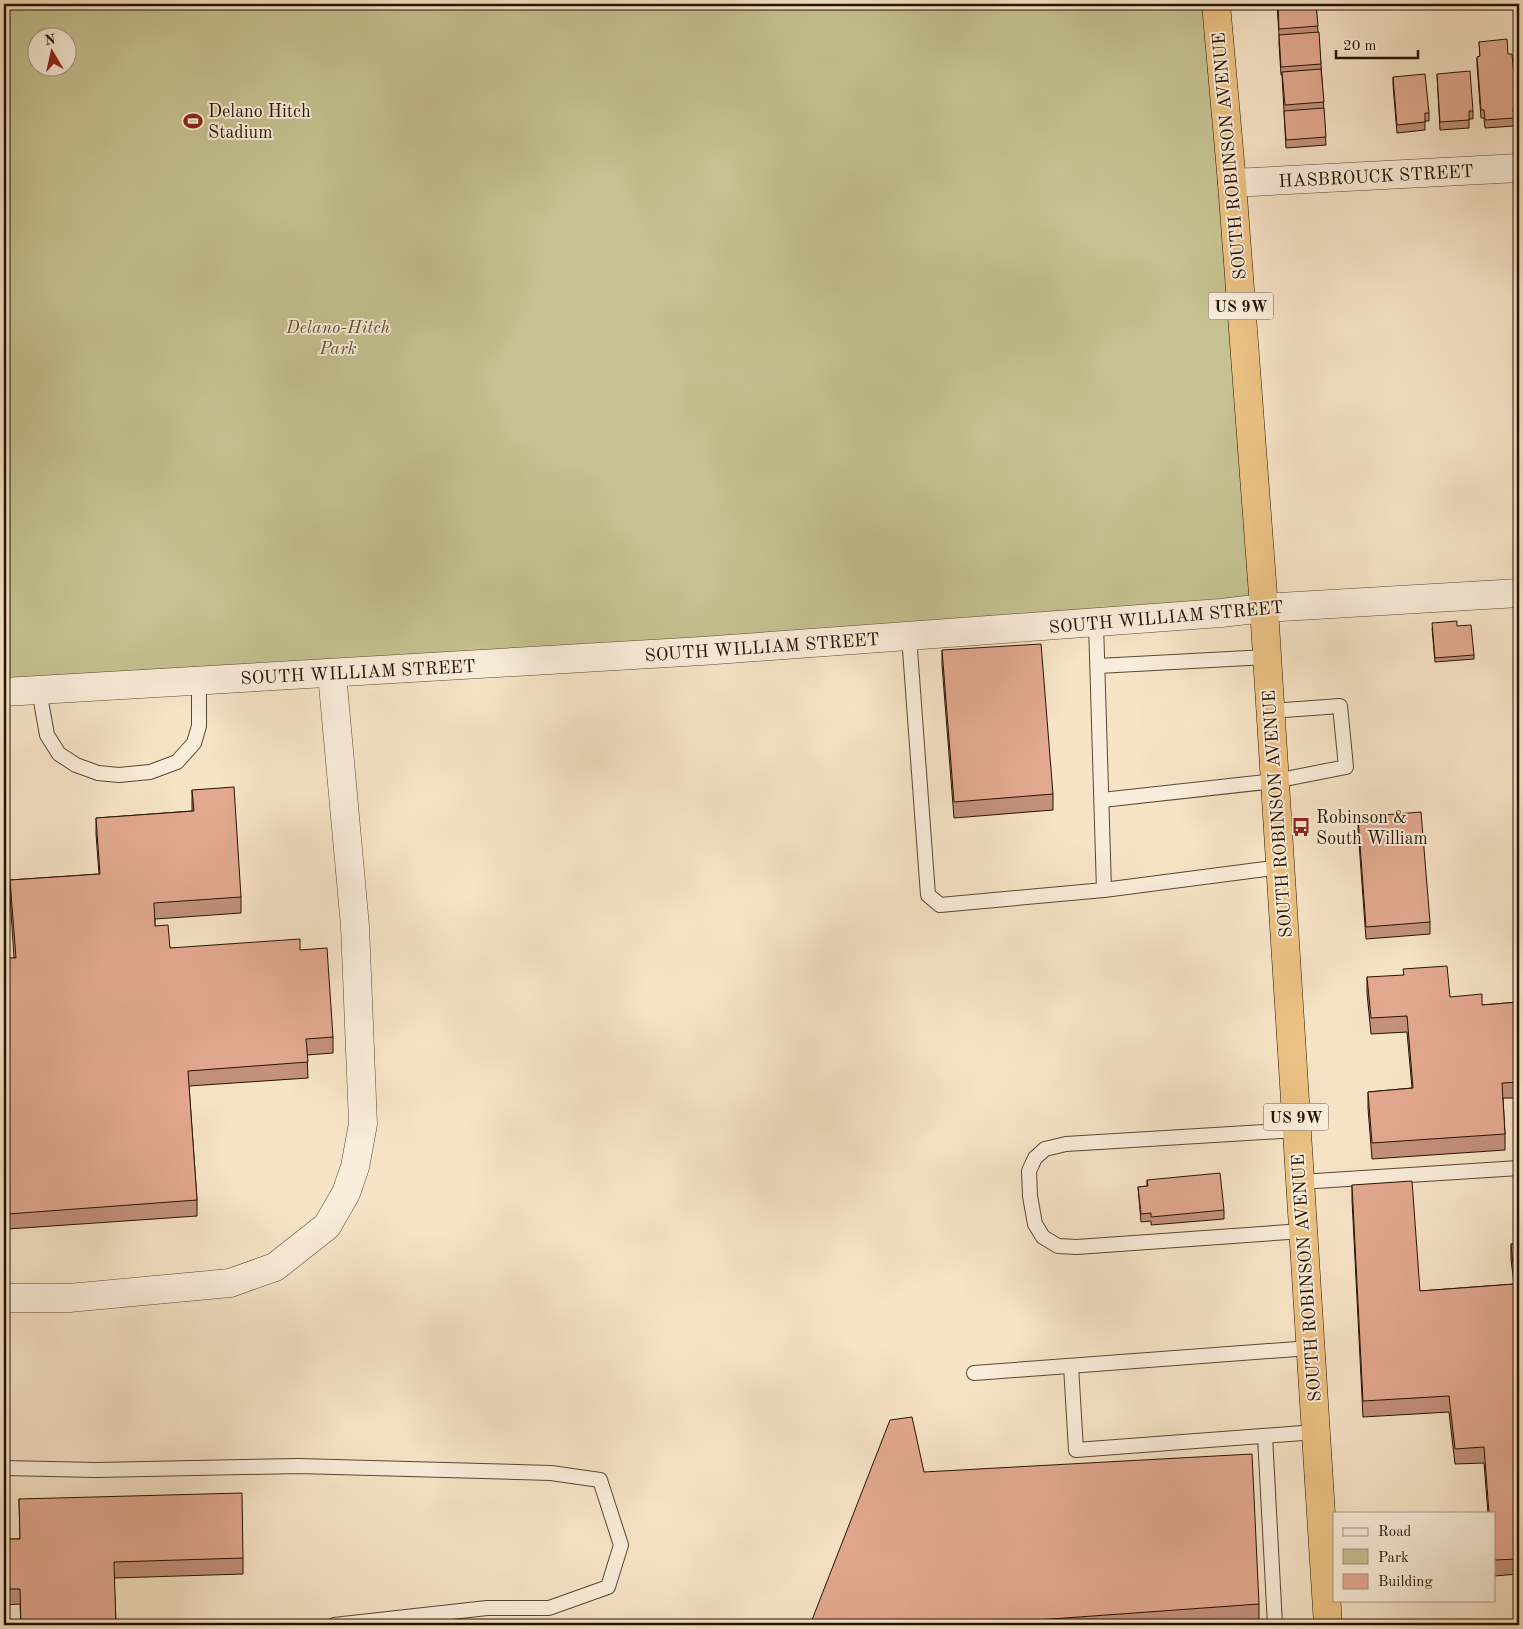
<svg xmlns="http://www.w3.org/2000/svg" width="1523" height="1629" font-family="'Old Standard TT',serif">
  <style>
    .green { fill: #c5c190; stroke: #766a48; fill-rule: evenodd }
    .lines { fill: none; stroke-linecap: round; stroke-linejoin: round }
    .service-casing { stroke: #5b4732; stroke-width: 16 }
    .minor-casing { stroke: #5b4732; stroke-width: 29 }
    .trunk-casing { stroke: #271300; stroke-width: 29 }
    .service { stroke: #faeddb; stroke-width: 14 }
    .minor { stroke: #faeddb; stroke-width: 28 }
    .trunk { stroke: #ecc284; stroke-width: 28 }
    .wall { fill: #c3917c; stroke: #271300 }
    .building { fill: #e3a990; stroke: #271300 }
    .labels { text-anchor: middle; stroke-width: 4; stroke-linejoin: round; paint-order: stroke }
    .shield { fill: #faeddb; stroke: #665442; stroke-width: 1 }
    .shield-label { font-size: 16px; font-weight: bold; fill: #271300 }
    .poi-label { font-size: 18px; fill: #271300; stroke: #faeddb; text-anchor: start }
    .street-label { font-size: 18px; fill: #271300; stroke: #faeddb }
    .park-label { font-size: 18px; font-style: italic; fill: #5e5032; stroke: #faeddb }
  </style>
  <rect width="100%" height="100%" fill="#f7e4c7"/>
  <filter id="stains"><feTurbulence type="fractalNoise" baseFrequency=".004" numOctaves="4"/><feColorMatrix values="0 0 0 0 .2 0 0 0 0 .09 0 0 0 0 .02 0 0 0 .5 -.17"/></filter>
  <radialGradient id="worn" r=".72"><stop offset=".6" stop-color="#630" stop-opacity="0"/><stop offset="1" stop-color="#630" stop-opacity=".3"/></radialGradient>
  <path class="green" d="M4,4H1218L1264,608L4,695ZM38,38H68V68H38Z"/>
  <g class="lines">
    <g class="service-casing">
      <g id="service">
        <polyline points="909,636 928,895 940,905 1104,890 1096,623"/>
        <polyline points="1098,666 1267,657"/>
        <polyline points="39,690 47,735 59,754 76,765 98,773 119,775 150,772 177,762 194,743 199,726 199,681"/>
        <polyline points="1102,800 1275,781 1346,767 1340,706 1270,711"/>
        <polyline points="1104,890 1281,867"/>
        <polyline points="1297,1130 1066,1144 1045,1149 1035,1158 1029,1171 1030,1196 1035,1224 1043,1237 1058,1246 1077,1247 1303,1231"/>
        <polyline points="1300,1182 1519,1168"/>
        <polyline points="1071,1366 1076,1450 1316,1432"/>
        <polyline points="974,1373 1310,1348"/>
        <polyline points="1265,1436 1275,1625"/>
        <polyline points="4,1468 97,1470 298,1466 551,1473 600,1480 621,1545 608,1587 549,1608 487,1608 334,1625"/>
      </g>
    </g>
    <g class="minor-casing">
      <g id="minor">
        <polyline points="1232,183 1519,168"/>
        <polyline points="4,692 702,651 1221,613 1264,608 1519,593"/>
        <polyline points="4,1296 11,1298 69,1298 230,1283 275,1267 327,1226 346,1193 355,1167 363,1124 355,926 332,674"/>
      </g>
    </g>
    <g class="trunk-casing">
      <polyline id="trunk" points="1216,4 1232,183 1264,608 1328,1625"/>
    </g>
    <use href="#service" class="service"/>
    <use href="#minor" class="minor"/>
    <use href="#trunk" class="trunk"/>
  </g>
  <g class="wall">
    <polygon points="1277,4 1316,4 1318,32 1321,64 1326,145 1286,148 1282,75 1281,75 1279,44 1279,35"/>
    <polygon points="1479,42 1508,54 1517,109 1517,117 1514,117 1514,126 1485,128 1484,118 1481,118 1477,65 1477,57 1480,56"/>
    <polygon points="1437,74 1473,111 1473,119 1469,119 1469,128 1440,130"/>
    <polygon points="1393,77 1429,113 1429,121 1425,121 1425,130 1397,133 1393,85"/>
    <polygon points="1457,626 1474,655 1474,659 1435,662 1432,628"/>
    <polygon points="942,650 1053,794 1053,810 954,818 942,665"/>
    <polygon points="192,790 241,897 241,913 155,919 155,926 170,948 300,950 333,1037 333,1053 307,1055 308,1078 189,1086 197,1200 197,1216 8,1229 4,1171 4,958 14,958 10,896 10,880 99,874 96,834 96,818 192,811"/>
    <polygon points="1358,817 1430,922 1430,934 1366,939 1358,829"/>
    <polygon points="1367,977 1482,1005 1519,1002 1519,1098 1503,1098 1505,1134 1505,1150 1372,1159 1368,1108 1368,1092 1412,1088 1407,1032 1371,1034 1367,993"/>
    <polygon points="1147,1180 1224,1210 1224,1219 1151,1225 1151,1221 1141,1222 1138,1187 1147,1186"/>
    <polygon points="1352,1185 1420,1291 1514,1284 1511,1259 1511,1244 1519,1243 1519,1460 1518,1460 1519,1475 1519,1574 1494,1576 1494,1513 1488,1513 1484,1463 1455,1464 1449,1412 1363,1417 1352,1200"/>
    <polygon points="924,1472 1259,1604 1259,1620 1187,1625 810,1625"/>
    <polygon points="19,1499 243,1558 243,1574 114,1578 116,1625 21,1625 20,1604 4,1605 4,1539 20,1539"/>
  </g>
  <g class="building">
    <polygon points="1278,4 1316,4 1318,26 1279,29"/>
    <polygon points="1319,32 1321,64 1281,67 1279,35"/>
    <polygon points="1507,39 1508,54 1512,54 1517,109 1513,109 1514,118 1485,120 1484,110 1481,110 1477,57 1480,56 1479,42"/>
    <polygon points="1321,69 1324,102 1285,105 1282,72"/>
    <polygon points="1470,71 1473,111 1469,111 1469,120 1440,122 1437,74"/>
    <polygon points="1425,74 1429,113 1425,113 1425,122 1397,125 1393,77"/>
    <polygon points="1324,108 1326,137 1286,140 1284,111"/>
    <polygon points="1457,621 1457,626 1471,625 1474,655 1435,658 1432,623"/>
    <polygon points="1041,644 1053,794 954,802 942,650"/>
    <polygon points="234,787 241,897 154,903 155,926 168,925 170,948 300,939 300,950 327,948 333,1037 306,1039 308,1062 188,1071 197,1200 8,1214 4,1155 4,958 16,958 10,880 100,874 96,818 194,811 192,790"/>
    <polygon points="1421,812 1430,922 1366,927 1358,817"/>
    <polygon points="1447,966 1450,997 1482,994 1482,1005 1519,1002 1519,1082 1502,1083 1505,1134 1372,1143 1368,1092 1413,1088 1407,1016 1371,1018 1367,977 1404,975 1403,969"/>
    <polygon points="1220,1173 1224,1210 1151,1217 1151,1213 1141,1214 1138,1187 1148,1186 1147,1180"/>
    <polygon points="1412,1181 1420,1291 1515,1284 1511,1244 1519,1243 1519,1445 1517,1445 1519,1475 1519,1559 1494,1560 1494,1513 1489,1513 1484,1447 1455,1449 1449,1396 1363,1401 1352,1185"/>
    <polygon points="912,1417 924,1472 1252,1454 1259,1604 968,1625 810,1625 890,1420"/>
    <polygon points="242,1493 243,1558 114,1562 116,1625 21,1625 20,1589 4,1589 4,1539 20,1539 19,1499"/>
  </g>
  <defs>
    <g id="stadium-bare" transform="scale(1.5)"><path d="M0-5a6.5 5 0 1 0 0 10a6.5 5 0 1 0 0-10ZM-3.5-1.8h7v3.6h-7Z" fill="#8f2418" stroke="#faeddb" stroke-width="2.5" paint-order="stroke"/></g>
    <g id="bus-bare" transform="scale(1.5)"><path d="M-5-6H5V4H4V6H2V4H-2V6H-4V4H-5ZM-3.5-4V0h7V-4ZM-3.5 1.2v1.5H-2V1.2ZM2 1.2v1.5H3.5V1.2Z" fill="#8f2418" stroke="#faeddb" stroke-width="2.5" paint-order="stroke"/></g>
  </defs>
  <g fill-rule="evenodd">
    <use href="#stadium-bare" x="193" y="121"/>
    <use href="#bus-bare" x="1301" y="827"/>
  </g>
  <g class="labels">
    <g class="shield">
      <rect x="1208.5" y="292.5" width="65" height="27" rx="4"/>
      <rect x="1263.5" y="1103.5" width="65" height="27" rx="4"/>
    </g>
    <g class="shield-label">
      <text x="1241" y="312">US 9W</text>
      <text x="1296" y="1123">US 9W</text>
    </g>
    <g class="poi-label">
      <text x="208" y="117">Delano Hitch<tspan x="208" dy="21">Stadium</tspan></text>
      <text x="1316" y="823">Robinson &amp;<tspan x="1316" dy="21">South William</tspan></text>
    </g>
    <g class="street-label">
      <text transform="translate(1229 156) rotate(-95)" y="6">SOUTH ROBINSON AVENUE</text>
      <text transform="translate(1376 176) rotate(-3)" y="6">HASBROUCK STREET</text>
      <text transform="translate(1166 617) rotate(-5)" y="6">SOUTH WILLIAM STREET</text>
      <text transform="translate(762 647) rotate(-4)" y="6">SOUTH WILLIAM STREET</text>
      <text transform="translate(358 672) rotate(-3)" y="6">SOUTH WILLIAM STREET</text>
      <text transform="translate(1277 814) rotate(-94)" y="6">SOUTH ROBINSON AVENUE</text>
      <text transform="translate(1306 1278) rotate(-94)" y="6">SOUTH ROBINSON AVENUE</text>
    </g>
    <g class="park-label">
      <text x="338" y="333">Delano-Hitch<tspan x="338" dy="21">Park</tspan></text>
    </g>
  </g>
  <rect width="1523" height="1629" fill="none" stroke="#f7e4c7" stroke-width="20"/>
  <rect x="5" y="5" width="1513" height="1619" fill="none" stroke="#271300" stroke-width="2.5"/>
  <rect x="10" y="10" width="1503" height="1609" fill="none" stroke="#271300"/>
  <rect x="1333" y="1512" width="162" height="90" fill="#faeddb" stroke="#a69683"/>
  <rect x="1343" y="1528" width="25" height="8" fill="#faeddb" stroke="#a69683"/>
  <text x="1378" y="1536" font-size="15" fill="#271300">Road</text>
  <rect x="1343" y="1549" width="25" height="15" fill="#c5c190" stroke="#a69683"/>
  <text x="1378" y="1562" font-size="15" fill="#271300">Park</text>
  <rect x="1343" y="1574" width="25" height="15" fill="#e3a990" stroke="#a69683"/>
  <text x="1378" y="1586" font-size="15" fill="#271300">Building</text>
  <g transform="translate(52 52) rotate(351)"><circle r="24" fill="#faeddb" stroke="#a69683"/>
  <path d="M0-4L9 19L0 12L-9 19Z" fill="#8f2418"/>
  <text y="-8" font-size="14" font-weight="bold" text-anchor="middle" fill="#271300">N</text>
  </g>
  <path d="M1336 50v8h82v-8" fill="none" stroke="#271300" stroke-width="2.5"/>
  <text x="1343" y="50" font-size="15" fill="#271300" stroke="#faeddb" stroke-width="4" paint-order="stroke">20 m</text>
  <rect width="100%" height="100%" filter="url(#stains)"/>
  <rect width="100%" height="100%" fill="url(#worn)"/>
</svg>
